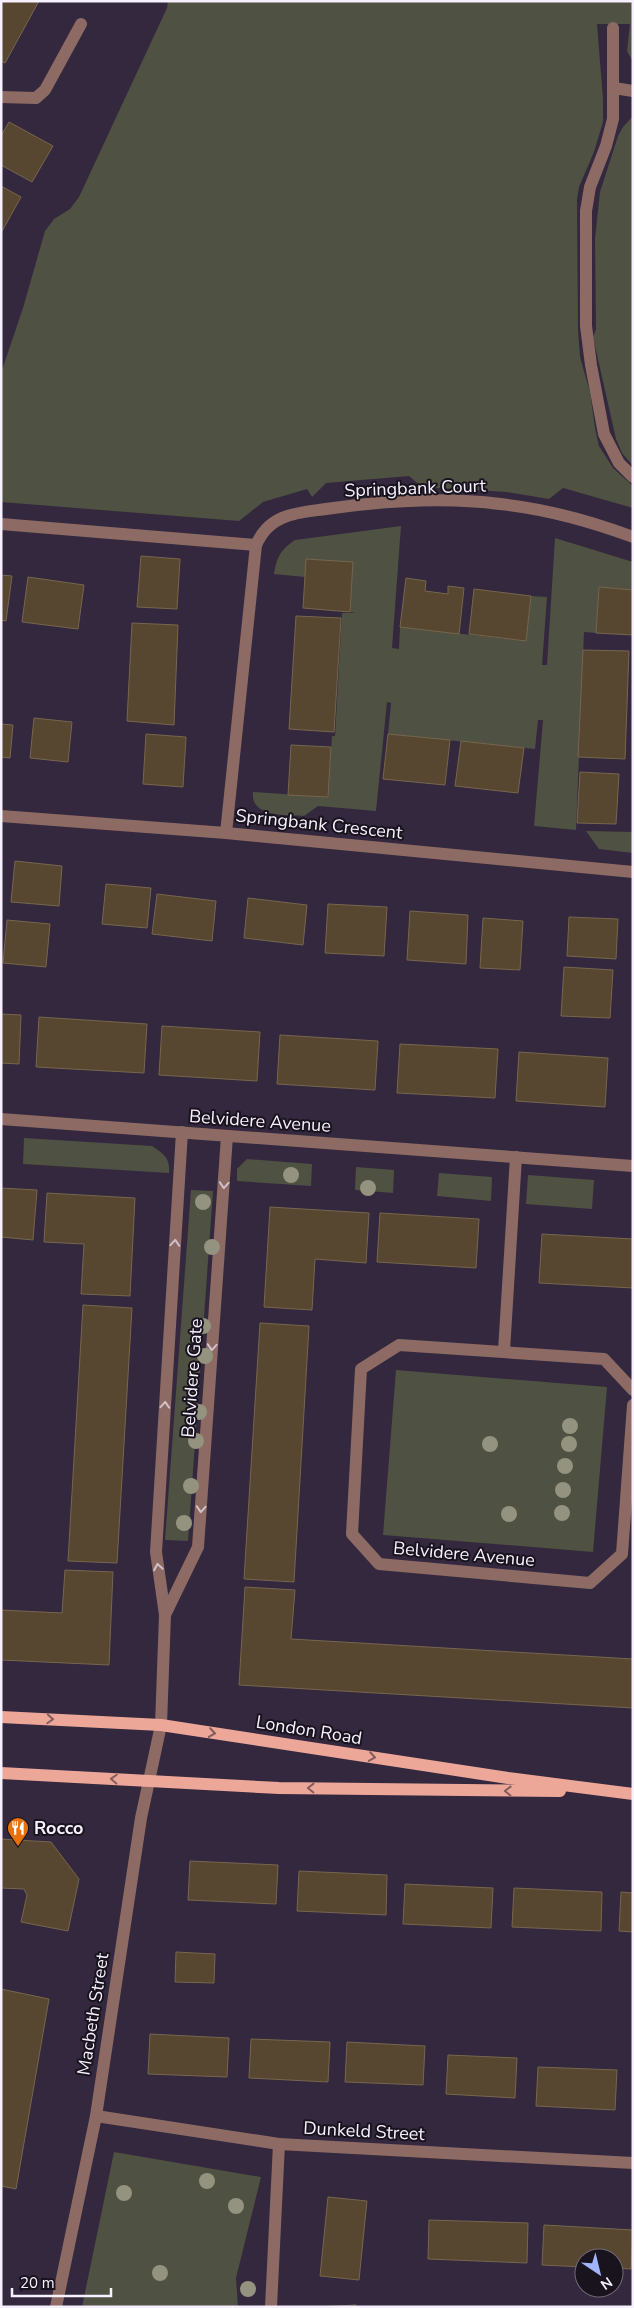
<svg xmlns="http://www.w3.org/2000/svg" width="634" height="2308" font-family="'Nunito Sans',sans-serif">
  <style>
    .green { fill: #4f5142 }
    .building { fill: #574730; stroke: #77664e }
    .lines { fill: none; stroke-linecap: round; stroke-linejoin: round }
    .minor { stroke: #8d6b64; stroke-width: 12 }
    .major { stroke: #eda799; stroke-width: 12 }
    .tree { fill: #94937f }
    .oneway { stroke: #d2c1c9 }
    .oneway2 { stroke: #825d5b }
    .labels { text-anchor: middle; stroke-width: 4; stroke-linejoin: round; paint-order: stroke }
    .street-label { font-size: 18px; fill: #f7f0ff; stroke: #18131d }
    .poi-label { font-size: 18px; font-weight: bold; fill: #f7f0ff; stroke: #18131d; text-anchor: start }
  </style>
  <rect width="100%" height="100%" fill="#33283e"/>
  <g class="green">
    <polygon points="168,1 633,1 633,62 627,51 630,24 597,24 603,99 603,122 594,152 579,187 577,199 578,330 580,357 590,392 595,428 599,446 613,468 633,486 633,508 563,488 549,499 507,492 422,487 409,476 326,483 312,497 307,489 263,502 239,521 1,502 1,373 23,308 45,231 54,219 70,209 79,197 167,8"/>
    <polygon points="633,116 633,466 622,453 616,439 593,337 596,329 595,239 600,192 618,136 623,127"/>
    <path d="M401,526L392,648L399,649L400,627L526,641L531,596L547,597L542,665H547L555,538L633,562V590L599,587L596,633L584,632L576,830L534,826L543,720H538L535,749L388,734L391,703L387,702L376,811L318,806L304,816C288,815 250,818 253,792L328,797L332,736H335L342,613H356L350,612L353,562L305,577L274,574C277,557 280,550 295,540Z"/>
    <polygon points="586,831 633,832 633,853 599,849"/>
    <path d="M24,1138L152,1146C164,1154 170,1158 169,1173L23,1164Z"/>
    <polygon points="247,1159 312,1164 311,1186 237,1181 237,1169"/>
    <polygon points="356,1167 394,1170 393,1193 355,1190"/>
    <polygon points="439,1173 492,1177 491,1201 437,1196"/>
    <polygon points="528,1175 594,1180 592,1209 526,1204"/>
    <polygon points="191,1190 213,1191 188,1541 165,1540"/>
    <polygon points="396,1370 607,1387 593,1552 383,1535"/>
    <polygon points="114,2152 261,2177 236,2278 238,2307 82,2307"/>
  </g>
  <g class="building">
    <polygon points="1,1 39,1 5,63 1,61"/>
    <polygon points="9,122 53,146 32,182 1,165 1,136"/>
    <polygon points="1,186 21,197 1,233"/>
    <polygon points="141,556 180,559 177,609 137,607"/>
    <polygon points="306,559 353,562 350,612 303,608"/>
    <polygon points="1,575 12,576 6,621 1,620"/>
    <polygon points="28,577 84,585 78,629 22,622"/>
    <polygon points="406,578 426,581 425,591 448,594 448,586 464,588 459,634 400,627"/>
    <polygon points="599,587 633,590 633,635 596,633"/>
    <polygon points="474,589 531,596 526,641 469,634"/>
    <polygon points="296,616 341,618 334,732 289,729"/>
    <polygon points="132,623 178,625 174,725 127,721"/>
    <polygon points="583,650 629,651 625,759 578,757"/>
    <polygon points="34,718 72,722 68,762 30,758"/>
    <polygon points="1,724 13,725 10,758 1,757"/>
    <polygon points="146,734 186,737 183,787 143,784"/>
    <polygon points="388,734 450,740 445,785 383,779"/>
    <polygon points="461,741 524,748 518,793 455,786"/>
    <polygon points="291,745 331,747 328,797 288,795"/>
    <polygon points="580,772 619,774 616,824 577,823"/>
    <polygon points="15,861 62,866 59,906 11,902"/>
    <polygon points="106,884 151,888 147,928 102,924"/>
    <polygon points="157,894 216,901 212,941 152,934"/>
    <polygon points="248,898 307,905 303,945 244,938"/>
    <polygon points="328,904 387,907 384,956 325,953"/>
    <polygon points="410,911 468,915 466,964 407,960"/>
    <polygon points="569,917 618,919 616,959 567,956"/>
    <polygon points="483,918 523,921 520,970 480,968"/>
    <polygon points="7,920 50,924 46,967 3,963"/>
    <polygon points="564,967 613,970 610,1018 561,1016"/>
    <polygon points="1,1014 21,1015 19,1064 1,1063"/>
    <polygon points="39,1017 147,1024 144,1073 36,1067"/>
    <polygon points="162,1026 260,1032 257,1081 159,1075"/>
    <polygon points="280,1035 378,1041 375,1090 277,1084"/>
    <polygon points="400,1044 498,1049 495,1098 397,1093"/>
    <polygon points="519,1052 608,1058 605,1107 516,1101"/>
    <polygon points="1,1188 37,1190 33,1240 1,1237"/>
    <polygon points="47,1193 135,1198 130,1296 81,1294 84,1244 44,1242"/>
    <polygon points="270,1207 369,1213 366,1263 315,1259 312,1310 264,1307"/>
    <polygon points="380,1213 479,1219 476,1268 377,1262"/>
    <polygon points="542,1234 633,1239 633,1288 539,1283"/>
    <polygon points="83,1305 132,1308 117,1563 68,1561"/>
    <polygon points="260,1323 309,1326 294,1582 244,1579"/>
    <polygon points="65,1570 113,1572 109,1665 1,1660 1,1610 62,1613"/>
    <polygon points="245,1587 295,1590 291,1639 633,1659 633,1708 239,1685"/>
    <polygon points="1,1839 51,1842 79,1879 68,1931 21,1922 27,1895 24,1889 1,1888"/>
    <polygon points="190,1861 278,1865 276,1904 188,1900"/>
    <polygon points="299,1871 387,1875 386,1915 297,1911"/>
    <polygon points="405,1884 493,1888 491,1928 403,1924"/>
    <polygon points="514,1888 602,1892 601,1931 512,1927"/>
    <polygon points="621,1892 633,1893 633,1932 619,1931"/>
    <polygon points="176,1952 215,1954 214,1983 175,1982"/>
    <polygon points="1,1989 49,1999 16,2189 1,2186"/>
    <polygon points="150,2034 229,2038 227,2077 148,2074"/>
    <polygon points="251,2039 330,2042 328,2082 249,2078"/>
    <polygon points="347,2042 425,2046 423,2085 345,2082"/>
    <polygon points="448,2055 517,2058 515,2098 446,2094"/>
    <polygon points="538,2067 617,2070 615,2110 536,2106"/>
    <polygon points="328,2197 367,2201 359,2280 320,2276"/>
    <polygon points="429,2220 528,2223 527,2263 428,2259"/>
    <polygon points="544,2225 633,2230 631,2269 614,2268 614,2258 584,2258 584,2267 542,2265"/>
    <polygon points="356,2305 356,2307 317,2307"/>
  </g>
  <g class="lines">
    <g class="minor">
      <polyline points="613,28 613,119 606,146 590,187 586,211 586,326 591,365 604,434 619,463 633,477"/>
      <polyline points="614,88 633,91"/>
      <polyline points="1,97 36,98 45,90 81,24"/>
      <polyline points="1,524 256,545"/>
      <polyline points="1,816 226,833 633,872"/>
      <path d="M226,833L256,545C262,532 269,524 282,518C295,512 312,511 326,509C382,501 444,497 500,504C546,509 590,521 633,537"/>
      <polyline points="1,1119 633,1166"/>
      <polyline points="504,1351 516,1157"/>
      <polyline points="633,1390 604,1359 399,1345 361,1369 352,1534 379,1564 590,1583 622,1554 633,1405"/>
      <polyline points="165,1615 198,1547 227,1136"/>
      <polyline points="96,2116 279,2144 633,2163"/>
      <polyline points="56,2307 96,2116 141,1818 161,1725 165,1615 156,1552 182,1132"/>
      <polyline points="271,2307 279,2144"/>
    </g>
    <g class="major">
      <polyline points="1,1717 161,1725 508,1778 633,1794"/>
      <polyline points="1,1773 279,1788 560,1791"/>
    </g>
  </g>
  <g class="tree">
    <circle cx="291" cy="1175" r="8"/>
    <circle cx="368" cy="1188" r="8"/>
    <circle cx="203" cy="1202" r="8"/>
    <circle cx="212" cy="1247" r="8"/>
    <circle cx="203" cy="1326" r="8"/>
    <circle cx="205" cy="1356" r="8"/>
    <circle cx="199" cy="1412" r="8"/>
    <circle cx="570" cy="1426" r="8"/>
    <circle cx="196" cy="1441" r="8"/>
    <circle cx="490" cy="1444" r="8"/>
    <circle cx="569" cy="1444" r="8"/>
    <circle cx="565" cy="1466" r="8"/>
    <circle cx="191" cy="1486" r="8"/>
    <circle cx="563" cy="1490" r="8"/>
    <circle cx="562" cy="1513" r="8"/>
    <circle cx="509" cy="1514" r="8"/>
    <circle cx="184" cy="1523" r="8"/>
    <circle cx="207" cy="2181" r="8"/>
    <circle cx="124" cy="2193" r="8"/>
    <circle cx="236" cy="2206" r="8"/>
    <circle cx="160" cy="2273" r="8"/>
    <circle cx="248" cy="2289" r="8"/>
  </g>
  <defs><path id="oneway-chevron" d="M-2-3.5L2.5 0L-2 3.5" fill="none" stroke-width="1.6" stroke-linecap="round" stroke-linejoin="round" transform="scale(1.25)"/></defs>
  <g class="oneway">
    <use href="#oneway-chevron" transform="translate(224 1185) rotate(94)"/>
    <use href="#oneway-chevron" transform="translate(175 1243) rotate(-86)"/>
    <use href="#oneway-chevron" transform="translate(212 1347) rotate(94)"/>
    <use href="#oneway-chevron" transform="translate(165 1405) rotate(-86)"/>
    <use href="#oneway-chevron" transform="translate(201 1509) rotate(94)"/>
    <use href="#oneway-chevron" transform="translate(158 1567) rotate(-99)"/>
  </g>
  <g class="oneway2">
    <use href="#oneway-chevron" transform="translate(50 1719) rotate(3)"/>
    <use href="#oneway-chevron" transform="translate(212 1733) rotate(9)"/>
    <use href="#oneway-chevron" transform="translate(372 1757) rotate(9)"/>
    <use href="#oneway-chevron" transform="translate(114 1779) rotate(-177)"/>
    <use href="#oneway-chevron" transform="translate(311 1788) rotate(-179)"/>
    <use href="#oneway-chevron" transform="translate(508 1791) rotate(-179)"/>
  </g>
  <defs>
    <g id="restaurant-pin" transform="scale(1.125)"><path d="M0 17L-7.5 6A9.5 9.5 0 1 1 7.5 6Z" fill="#e8710a" stroke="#18131d"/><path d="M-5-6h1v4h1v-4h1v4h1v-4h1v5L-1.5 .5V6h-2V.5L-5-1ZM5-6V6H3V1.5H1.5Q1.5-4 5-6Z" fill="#fff"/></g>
  </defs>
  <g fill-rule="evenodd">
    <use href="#restaurant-pin" x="18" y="1828"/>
  </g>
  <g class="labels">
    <g class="street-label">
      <text transform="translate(415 488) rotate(-2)" y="6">Springbank Court</text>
      <text transform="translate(319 824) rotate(6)" y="6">Springbank Crescent</text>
      <text transform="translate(260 1121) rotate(4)" y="6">Belvidere Avenue</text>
      <text transform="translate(192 1378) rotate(-86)" y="6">Belvidere Gate</text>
      <text transform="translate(464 1554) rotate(5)" y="6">Belvidere Avenue</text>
      <text transform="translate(309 1730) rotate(9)" y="6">London Road</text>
      <text transform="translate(93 2014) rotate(-81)" y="6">Macbeth Street</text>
      <text transform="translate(364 2131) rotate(3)" y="6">Dunkeld Street</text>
    </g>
    <g class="poi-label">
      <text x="34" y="1834">Rocco</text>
    </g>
  </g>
  <rect width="634" height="2308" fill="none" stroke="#f7f0ff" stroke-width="5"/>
  <g transform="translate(599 2273) rotate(145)"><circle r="24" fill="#18131d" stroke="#716b77"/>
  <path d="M0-4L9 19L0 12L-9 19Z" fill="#a0b3fd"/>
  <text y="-8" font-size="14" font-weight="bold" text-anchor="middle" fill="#f7f0ff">N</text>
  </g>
  <path d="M12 2288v8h99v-8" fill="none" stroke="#f7f0ff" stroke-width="2.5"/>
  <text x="20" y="2288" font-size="15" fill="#f7f0ff" stroke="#18131d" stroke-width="4" paint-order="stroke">20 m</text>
</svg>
